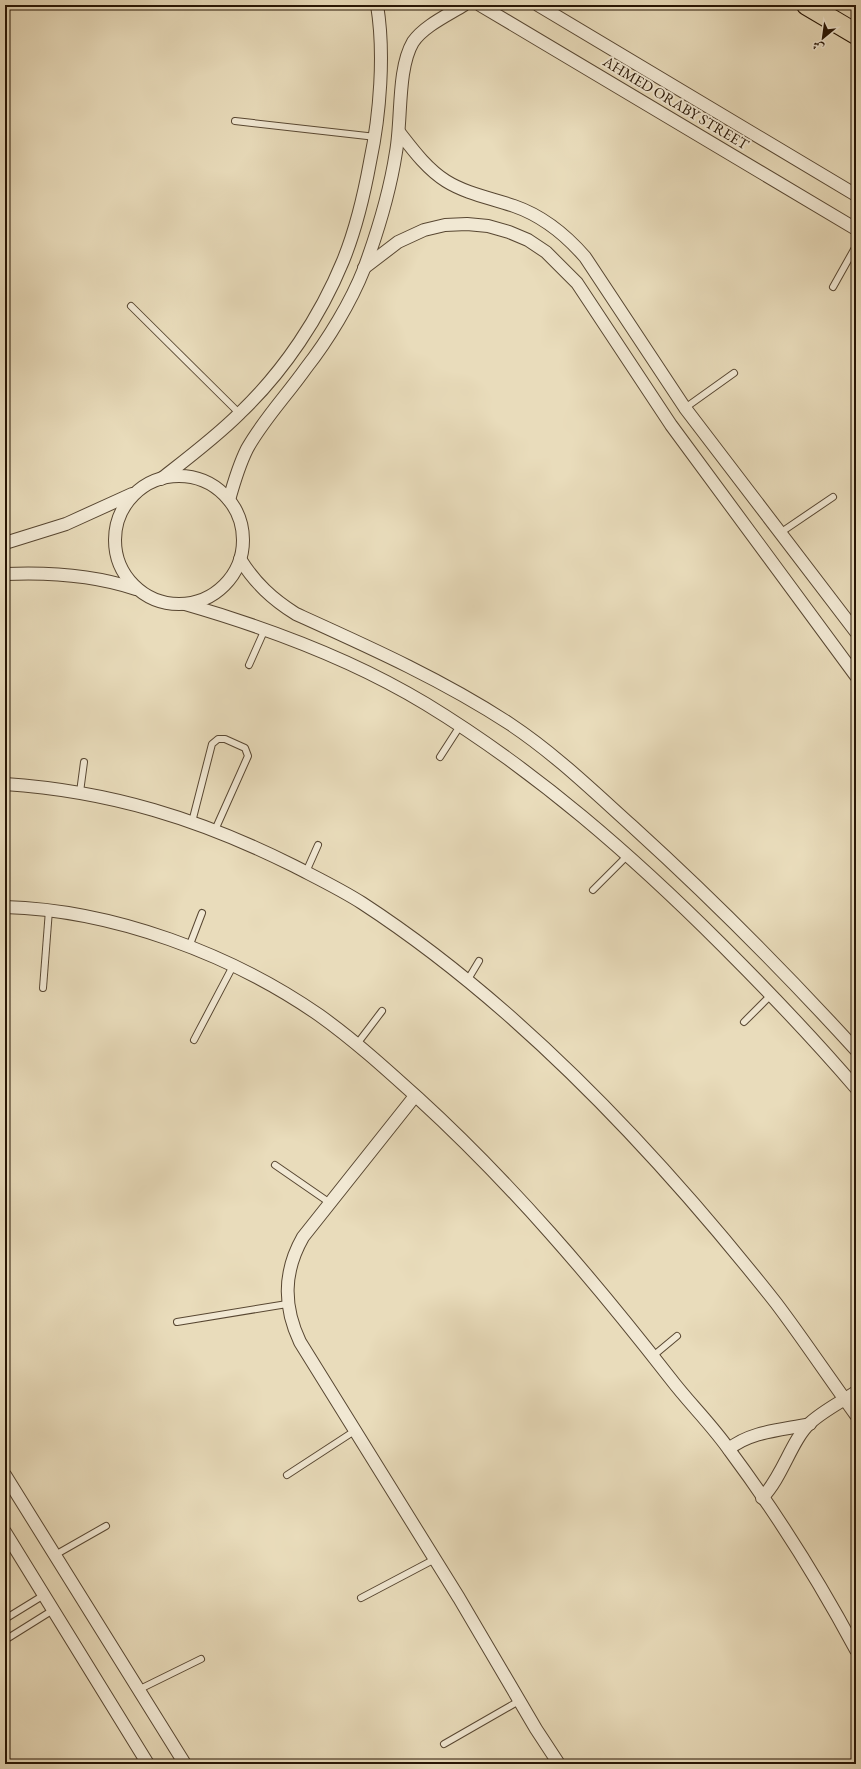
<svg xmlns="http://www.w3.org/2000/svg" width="861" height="1769" font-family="'EB Garamond',Amiri,serif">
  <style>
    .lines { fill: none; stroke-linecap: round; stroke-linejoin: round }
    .service-casing { stroke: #584732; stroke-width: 8 }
    .minor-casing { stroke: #584732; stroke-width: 14 }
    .trunk-casing { stroke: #271504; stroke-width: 22 }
    .service { stroke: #f1e8d3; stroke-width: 6 }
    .minor { stroke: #f1e8d3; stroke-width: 12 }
    .trunk { stroke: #e9dcbb; stroke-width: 20 }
    .labels { text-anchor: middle; stroke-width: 4; stroke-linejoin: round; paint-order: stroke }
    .street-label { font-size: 15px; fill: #271504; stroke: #f1e8d3 }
  </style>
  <rect width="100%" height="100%" fill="#e9dcbb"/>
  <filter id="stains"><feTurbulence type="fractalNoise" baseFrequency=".005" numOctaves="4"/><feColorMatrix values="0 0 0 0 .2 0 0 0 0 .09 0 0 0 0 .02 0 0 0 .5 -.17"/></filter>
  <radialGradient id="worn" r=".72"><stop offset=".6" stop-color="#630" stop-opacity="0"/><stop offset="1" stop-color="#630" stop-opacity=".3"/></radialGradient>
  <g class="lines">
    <g class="service-casing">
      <g id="service">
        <polyline points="235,121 376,137"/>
        <polyline points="833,287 856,246"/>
        <polyline points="131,306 240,414"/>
        <polyline points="685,408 734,373"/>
        <polyline points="780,533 833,497"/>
        <polyline points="249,665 265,629"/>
        <polyline points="440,757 460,726"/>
        <polyline points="80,792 84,762"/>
        <polyline points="192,822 212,744 218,739 225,739 245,748 248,756 215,830"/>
        <polyline points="306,872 318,845"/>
        <polyline points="593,890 627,856"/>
        <polyline points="189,947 202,913"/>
        <polyline points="467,981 479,961"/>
        <polyline points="43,988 49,910"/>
        <polyline points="744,1022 771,995"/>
        <polyline points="194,1040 233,966"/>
        <polyline points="357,1044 382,1011"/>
        <polyline points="275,1165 330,1203"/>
        <polyline points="177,1322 287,1304"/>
        <polyline points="653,1356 677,1336"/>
        <polyline points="287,1475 356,1430"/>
        <polyline points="55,1555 106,1526"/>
        <polyline points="361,1598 435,1559"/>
        <polyline points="5,1619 44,1595"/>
        <polyline points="5,1640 53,1610"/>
        <polyline points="138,1690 201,1659"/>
        <polyline points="444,1744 519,1701"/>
      </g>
    </g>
    <g class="minor-casing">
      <g id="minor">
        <polyline points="480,5 856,229"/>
        <polyline points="538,5 856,195"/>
        <path d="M399,132C413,150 427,169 446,181C467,194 491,198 514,206C543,216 565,234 585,257L685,408L856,632"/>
        <polyline points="364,268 398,242 424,230 445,225 467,224 488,226 509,232 528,240 546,252 577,283 671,425 856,676"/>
        <circle cx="179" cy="540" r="64"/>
        <path d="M161,479C188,458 216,437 240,413C284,371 320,317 343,261C356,229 364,195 370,162C380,115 385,53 377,5"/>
        <path d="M229,500C234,482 239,465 247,449C263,420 287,395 306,368C328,340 351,302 364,269C378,231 390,191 396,152C402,120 397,69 413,42C424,26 448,15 464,5"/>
        <polyline points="5,543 66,524 132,494"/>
        <path d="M240,559C255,583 272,599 296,614C369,647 443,680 510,724C555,754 592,790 632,826C710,897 785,972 856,1050"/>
        <path d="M5,574C49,572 94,575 136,589"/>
        <path d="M185,604C268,628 352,659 426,704C536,771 633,856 723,946C769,992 814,1039 856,1088"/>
        <path d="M5,784C110,791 200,819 294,866C317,878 340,889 362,903C520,1006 660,1156 776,1303C804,1340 829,1378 856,1415"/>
        <path d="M5,907C113,910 231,954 319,1015C354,1040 386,1069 418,1098C512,1184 592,1278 670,1378C689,1403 712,1425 730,1451C777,1514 819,1581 856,1650"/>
        <path d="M415,1096L303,1237C283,1272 283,1306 300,1342L459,1598L536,1729L559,1764"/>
        <path d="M729,1449C751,1431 783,1430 810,1424"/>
        <polyline points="5,1475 185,1764"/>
        <path d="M762,1498C783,1476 791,1441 810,1423C823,1411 841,1402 856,1392"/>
        <polyline points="5,1532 148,1764"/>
      </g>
    </g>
    <g class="trunk-casing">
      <polyline id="trunk" points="807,5 856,34"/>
    </g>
    <use href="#service" class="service"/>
    <use href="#minor" class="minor"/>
    <use href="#trunk" class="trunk"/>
  </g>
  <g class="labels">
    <g class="street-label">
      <text transform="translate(676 103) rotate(31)" y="5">AHMED ORABY STREET</text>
    </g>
  </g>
  <rect width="861" height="1769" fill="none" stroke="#e9dcbb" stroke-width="20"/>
  <rect x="6" y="6" width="849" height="1757" fill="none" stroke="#271504" stroke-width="2"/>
  <rect x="10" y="10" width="841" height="1749" fill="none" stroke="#271504"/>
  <g transform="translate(823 38) rotate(209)" stroke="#f1e8d3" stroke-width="3" paint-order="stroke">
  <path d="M0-3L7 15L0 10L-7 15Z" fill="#271504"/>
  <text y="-6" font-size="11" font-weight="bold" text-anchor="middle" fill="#271504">ش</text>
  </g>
  <rect width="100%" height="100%" filter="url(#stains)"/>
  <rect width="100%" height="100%" fill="url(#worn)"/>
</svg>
